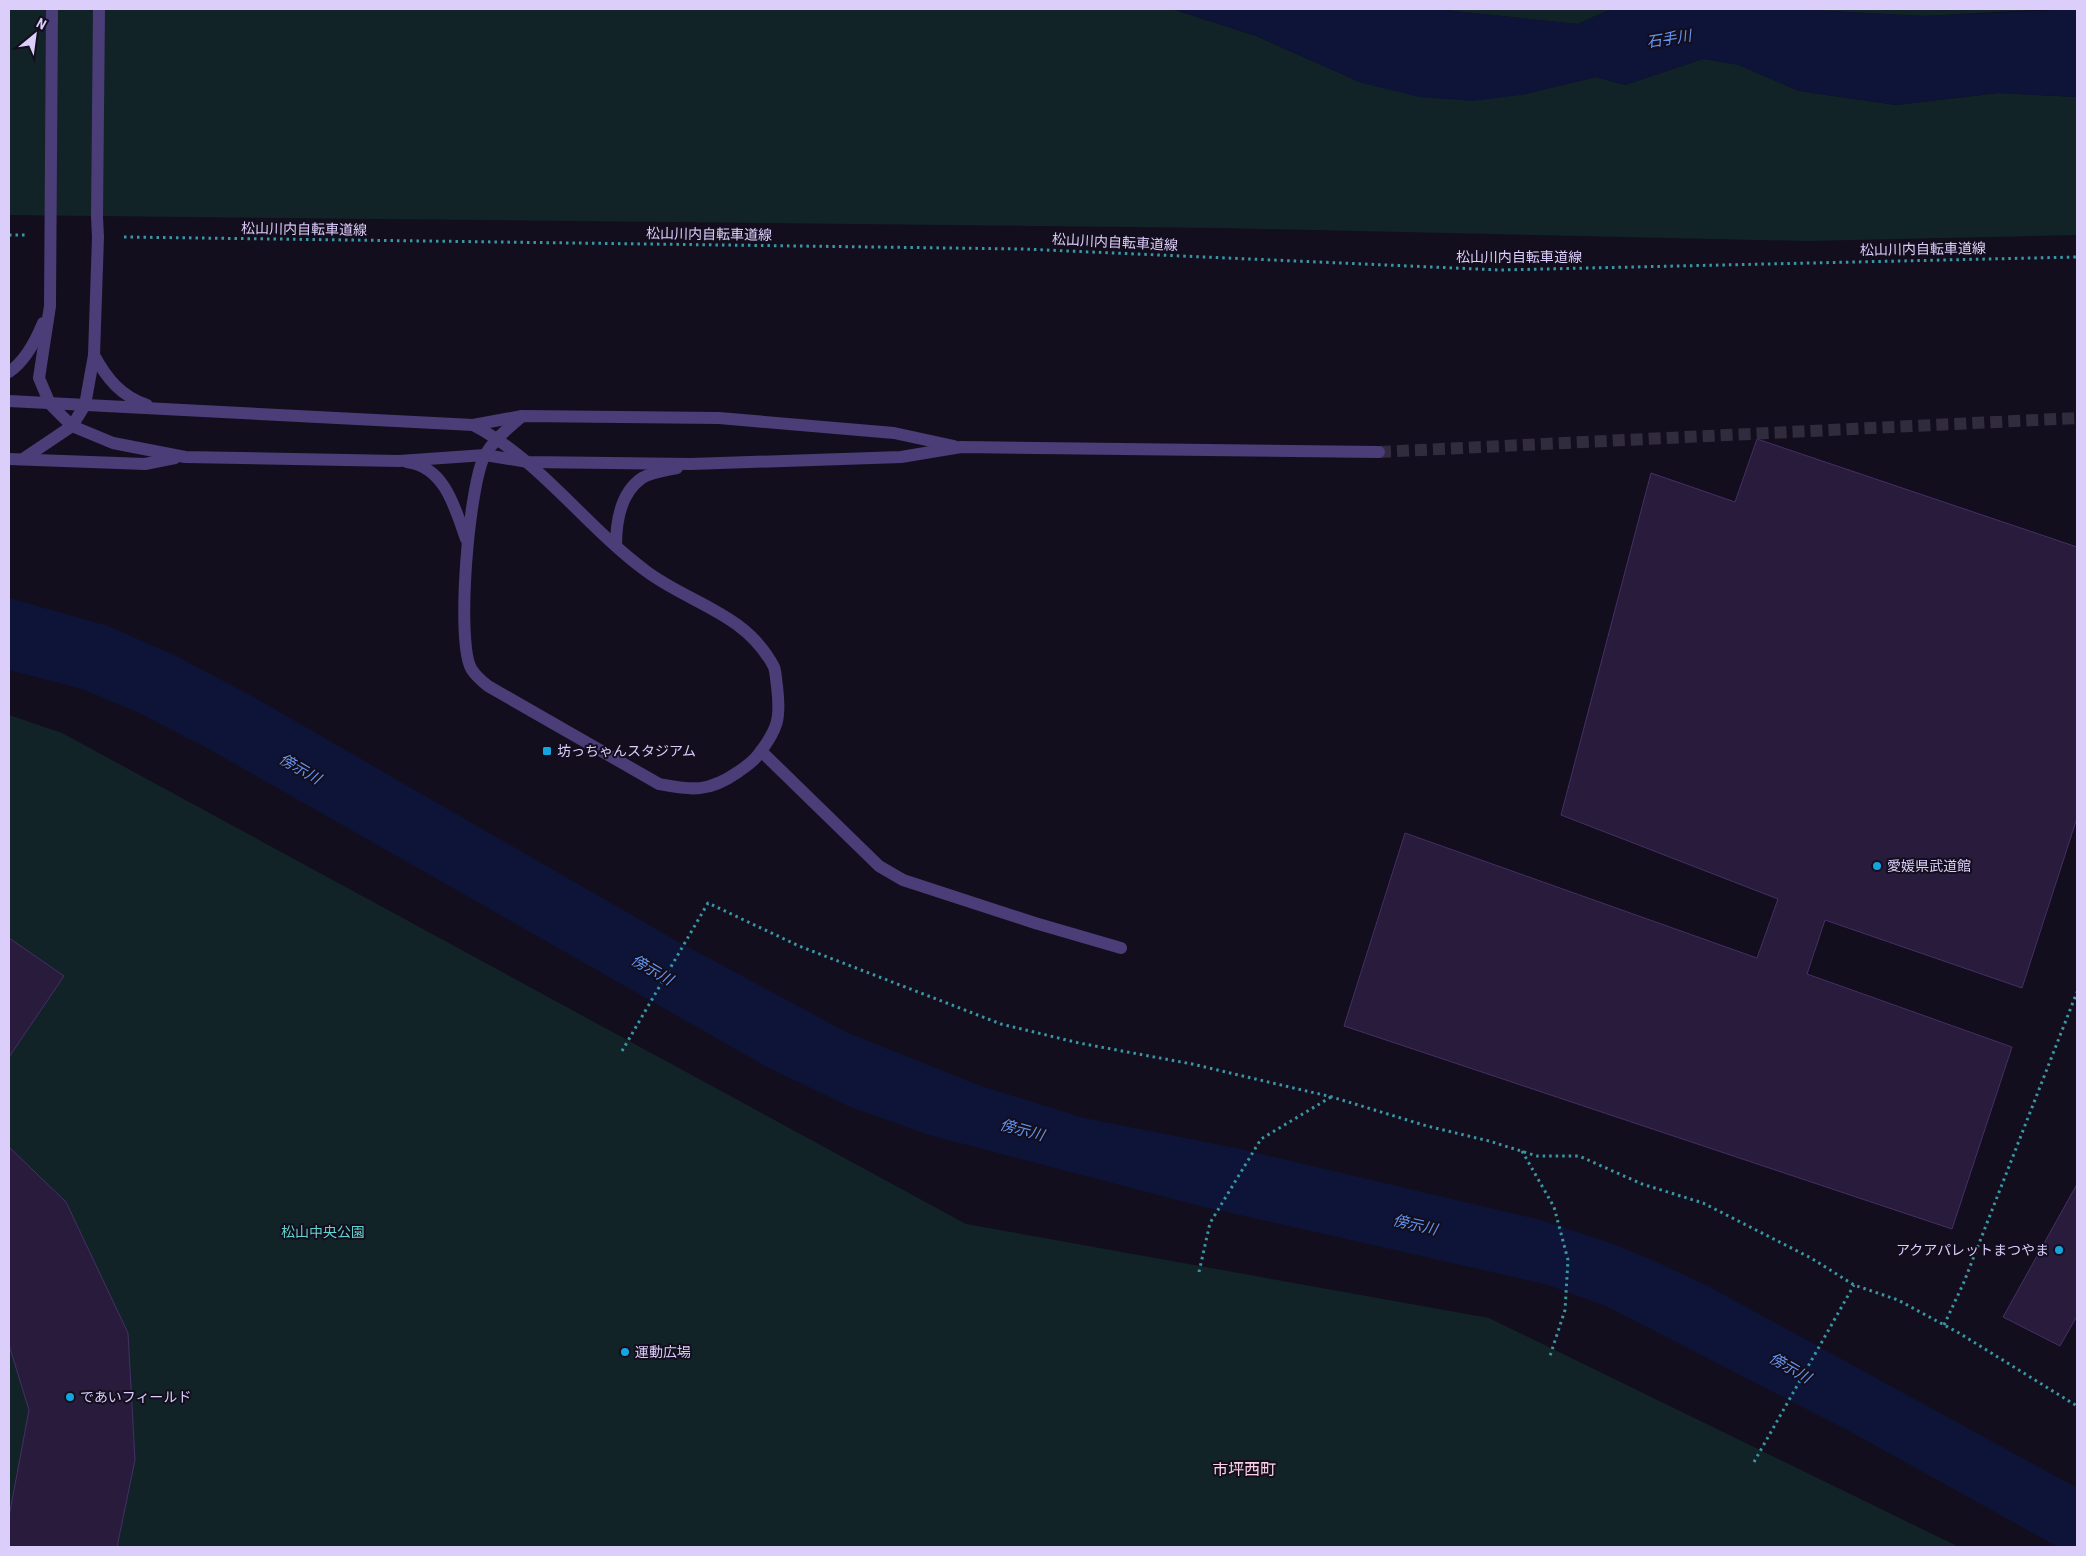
<svg xmlns="http://www.w3.org/2000/svg" width="2086" height="1556" font-family="'Roboto Condensed','Noto Sans JP',sans-serif">
  <style>
    .green { fill: #112327 }
    .water { fill: #0d1437 }
    .building { fill: #281b3c; stroke: #452f66 }
    .lines { fill: none; stroke-linecap: round; stroke-linejoin: round }
    .minor-tunnel { stroke: #312b3e; stroke-width: 12; stroke-dasharray: 12 6; stroke-linecap: butt }
    .path { stroke: #3897a5; stroke-width: 3; stroke-dasharray: 2.5 4; stroke-linecap: butt }
    .minor { stroke: #4a3d78; stroke-width: 12 }
    .poi-dot { fill: #14a5e1; stroke: #130e1d; stroke-width: 2 }
    .labels { text-anchor: middle; stroke-width: 4; stroke-linejoin: round; paint-order: stroke }
    .street-label { font-size: 14px; fill: #dccefb; stroke: #130e1d }
    .poi-label { font-size: 14px; fill: #dccefb; stroke: #130e1d; text-anchor: start }
    .park-label { font-size: 14px; fill: #62d3cd; stroke: #130e1d }
    .water-label { font-size: 15px; font-style: italic; fill: #6596f1; stroke: #130e1d }
    .quarter-label { font-size: 16px; fill: #fbd0e3; stroke: #130e1d }
  </style>
  <rect width="100%" height="100%" fill="#130e1d"/>
  <g class="green">
    <polygon points="9,9 1172,9 1256,36 1362,83 1521,95 1596,77 1625,85 1703,59 1738,64 1799,91 1896,105 1998,93 2077,97 2077,235 1807,241 1221,228 9,215"/>
    <polygon points="1434,9 1611,9 1578,24"/>
    <polygon points="1791,9 2055,9 1923,16"/>
    <polygon points="9,715 62,733 966,1224 1489,1318 1959,1547 9,1547"/>
  </g>
  <g class="water">
    <polygon points="1173,9 1434,9 1578,24 1611,9 1791,9 1923,16 2077,9 2077,97 1998,93 1896,105 1799,91 1738,65 1703,59 1625,85 1596,77 1521,95 1472,101 1419,97 1362,83 1256,36"/>
    <polygon points="9,598 108,626 174,655 250,695 675,940 848,1033 978,1085 1084,1118 1236,1148 1537,1219 1611,1243 1661,1264 1708,1286 2077,1488 2077,1547 2058,1547 1851,1432 1606,1306 1545,1284 1200,1206 929,1135 848,1106 767,1067 207,748 135,711 82,689 9,670"/>
  </g>
  <g class="building">
    <polygon points="1757,439 2077,547 2077,818 2022,988 1825,920 1807,974 2012,1047 1952,1229 1344,1026 1405,833 1757,958 1778,899 1561,815 1651,473 1735,502"/>
    <polygon points="9,938 64,976 9,1057"/>
    <polygon points="9,1147 66,1202 128,1333 135,1460 117,1547 9,1547 9,1517 29,1410 9,1345"/>
    <polygon points="2077,1184 2077,1316 2060,1346 2003,1317"/>
  </g>
  <g class="lines">
    <polyline class="minor-tunnel" points="1379,452 2077,418"/>
    <g class="path">
      <polyline points="9,235 25,235"/>
      <polyline points="124,237 1023,249 1500,270 2077,257"/>
      <polyline points="622,1051 708,903 799,946 1001,1024 1079,1043 1192,1064 1332,1097 1427,1126 1489,1141 1537,1156 1579,1156 1642,1184 1703,1203 1811,1258 1854,1285 1898,1300 1959,1333 2077,1406"/>
      <polyline points="1522,1151 1554,1207 1568,1260 1565,1310 1549,1359"/>
      <polyline points="1199,1272 1210,1223 1261,1139 1331,1097"/>
      <polyline points="1944,1325 1964,1282 2077,992"/>
      <polyline points="1754,1462 1854,1285"/>
    </g>
    <g class="minor">
      <polyline points="52,9 50,306 39,378 50,404 72,426 113,443 185,457 399,461 485,455 528,462 691,464 901,457 961,447 1379,452"/>
      <path d="M94,355C107,379 121,396 147,405"/>
      <path d="M9,372C24,362 36,340 43,323"/>
      <polyline points="9,401 473,425 522,416 719,418 894,433 954,446"/>
      <path d="M473,425C540,460 585,526 646,571C690,604 746,613 774,667C776,673 776,680 777,686C781,719 778,729 758,755C752,763 745,767 738,772C708,793 692,790 659,784L488,686C483,682 476,676 472,670C455,645 469,483 485,455C494,439 509,428 522,416"/>
      <polyline points="9,459 145,464 175,458"/>
      <polyline points="23,459 72,426 85,405 94,355 98,237 97,217 99,9"/>
      <path d="M407,462C445,467 455,508 466,539"/>
      <path d="M616,546C616,521 620,493 642,478C651,472 667,470 677,468"/>
      <polyline points="761,751 879,866 903,880 1035,923 1121,948"/>
    </g>
  </g>
  <g class="poi-dot">
    <rect x="542" y="746" width="10" height="10" rx="2.5"/>
    <circle cx="1877" cy="866" r="5"/>
    <circle cx="2059" cy="1250" r="5"/>
    <circle cx="625" cy="1352" r="5"/>
    <circle cx="70" cy="1397" r="5"/>
  </g>
  <g class="labels">
    <g class="street-label">
      <text transform="translate(304 229) rotate(1)" y="5">松山川内自転車道線</text>
      <text transform="translate(709 234) rotate(1)" y="5">松山川内自転車道線</text>
      <text transform="translate(1115 242) rotate(3)" y="5">松山川内自転車道線</text>
      <text transform="translate(1923 249) rotate(-1)" y="5">松山川内自転車道線</text>
      <text x="1519" y="262">松山川内自転車道線</text>
    </g>
    <g class="poi-label">
      <text x="557" y="756">坊っちゃんスタジアム</text>
      <text x="1887" y="871">愛媛県武道館</text>
      <text x="2049" y="1255" text-anchor="end">アクアパレットまつやま</text>
      <text x="635" y="1357">運動広場</text>
      <text x="80" y="1402">であいフィールド</text>
    </g>
    <g class="park-label">
      <text x="323" y="1237">松山中央公園</text>
    </g>
    <g class="water-label">
      <text transform="translate(1669 39) rotate(-9)" y="5">石手川</text>
      <text transform="translate(300 769) rotate(30)" y="5">傍示川</text>
      <text transform="translate(652 970) rotate(30)" y="5">傍示川</text>
      <text transform="translate(1022 1130) rotate(15)" y="5">傍示川</text>
      <text transform="translate(1415 1225) rotate(13)" y="5">傍示川</text>
      <text transform="translate(1790 1368) rotate(30)" y="5">傍示川</text>
    </g>
    <g class="quarter-label">
      <text x="1244" y="1475">市坪西町</text>
    </g>
  </g>
  <rect width="2086" height="1556" fill="none" stroke="#dccefb" stroke-width="20"/>
  <g transform="translate(35 35) rotate(29)" stroke="#130e1d" stroke-width="4" paint-order="stroke">
  <path d="M0-4L9 19L0 12L-9 19Z" fill="#dccefb"/>
  <text y="-8" font-size="14" font-weight="bold" text-anchor="middle" fill="#dccefb">N</text>
  </g>
</svg>
